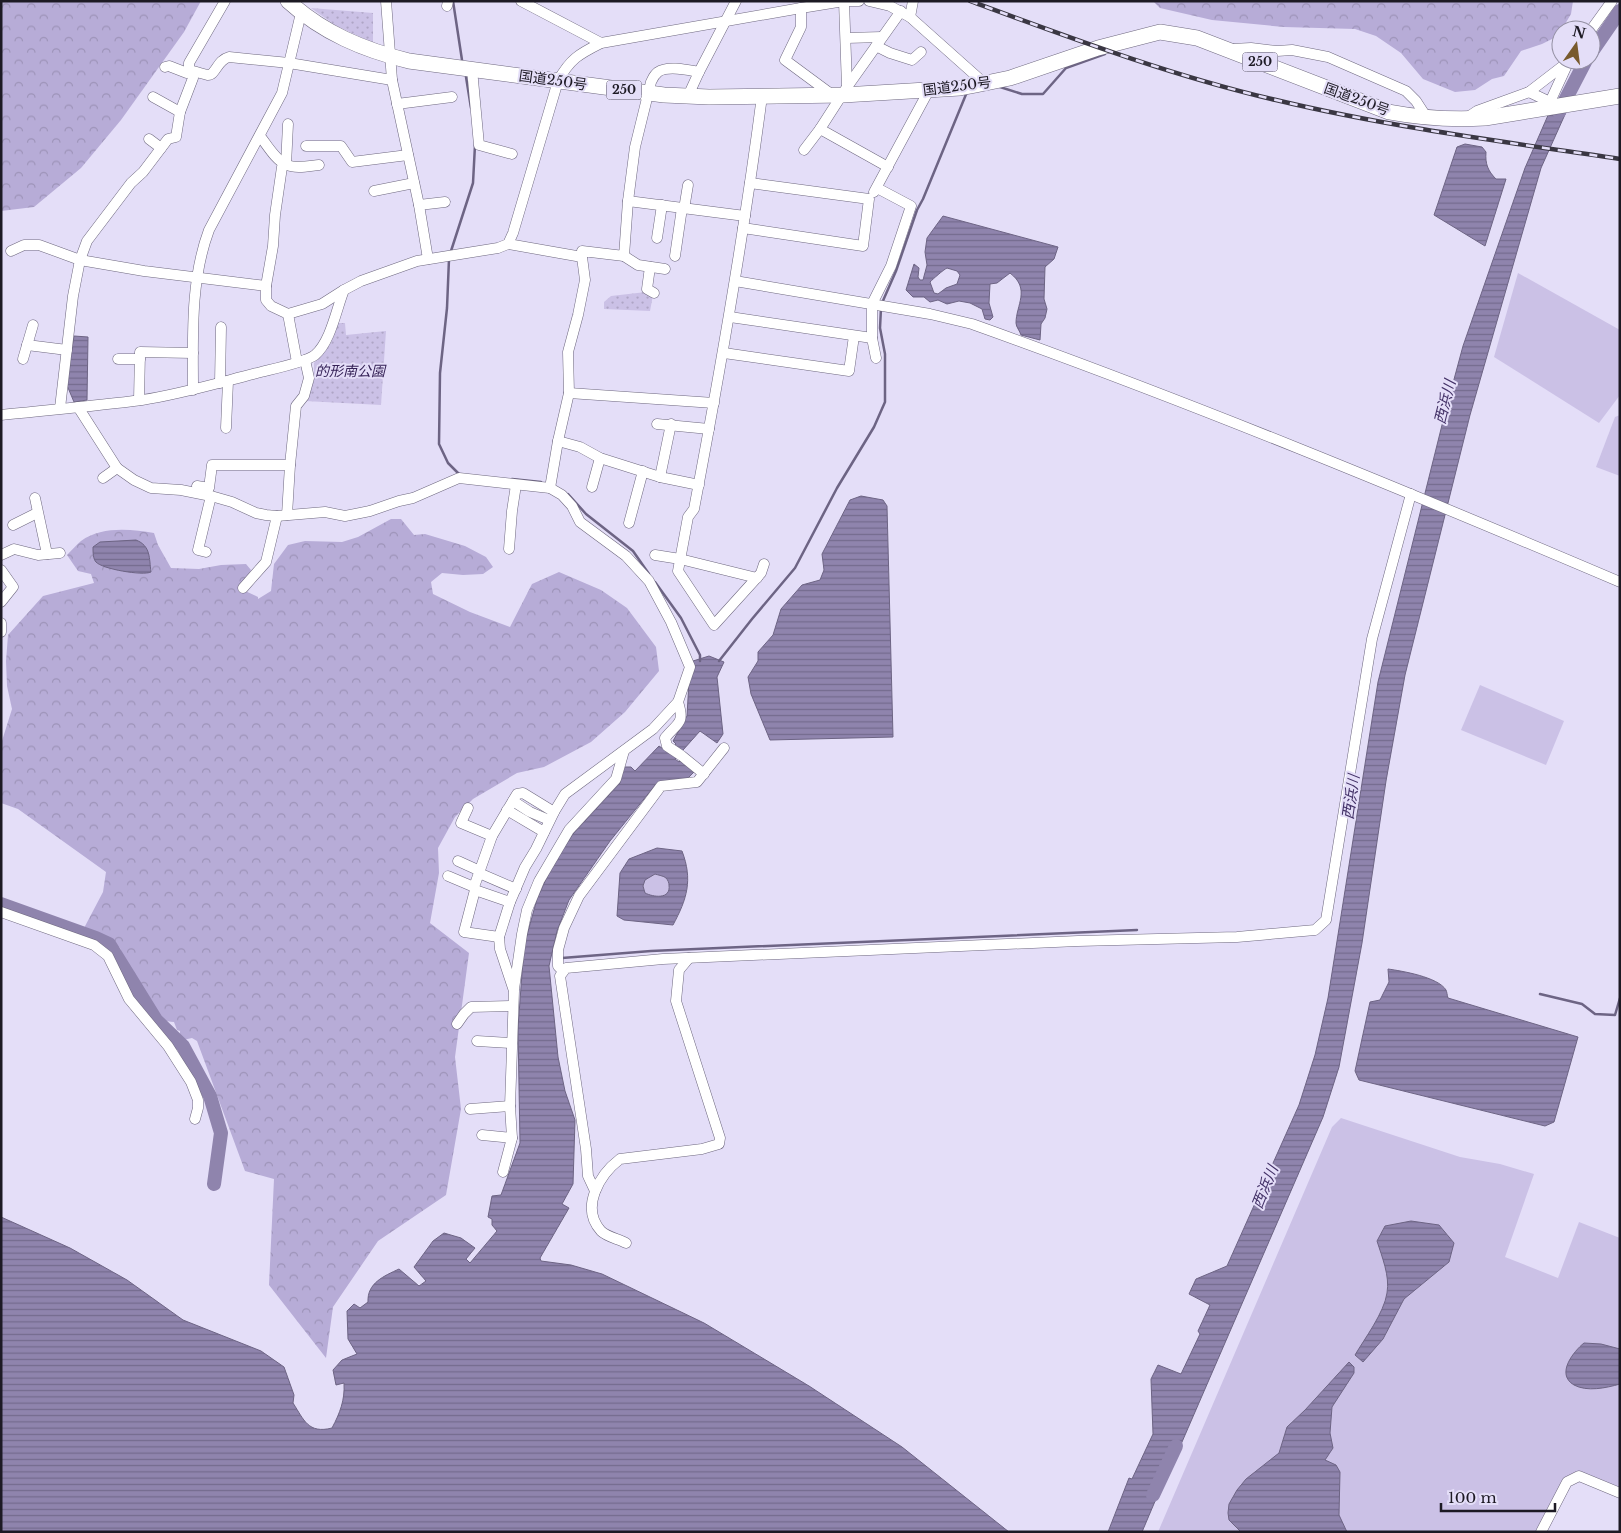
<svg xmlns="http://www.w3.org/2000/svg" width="1621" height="1533" font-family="'Libre Baskerville','Noto Sans JP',serif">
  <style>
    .grass { fill: #cbc1e6 }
    .forest { fill: url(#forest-crowns) }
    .park { fill: url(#park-dots) }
    .water { fill: url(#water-rules); stroke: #6d6484; fill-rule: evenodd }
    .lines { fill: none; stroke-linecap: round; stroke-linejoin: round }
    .stream { stroke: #6d6484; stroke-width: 2.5 }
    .river { stroke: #8f84ad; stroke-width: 14 }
    .minor-casing { stroke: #6e687f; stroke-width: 11 }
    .highway-casing { stroke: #6e687f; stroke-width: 16 }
    .minor { stroke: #fff; stroke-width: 10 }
    .highway { stroke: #fff; stroke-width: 15 }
    .rail-casing { stroke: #3a3743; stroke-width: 4.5 }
    .rail { stroke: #e4def8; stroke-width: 2.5; stroke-dasharray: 8; stroke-linecap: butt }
    .labels { text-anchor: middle; stroke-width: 4; stroke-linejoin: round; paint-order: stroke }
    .shield { fill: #e4def8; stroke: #595564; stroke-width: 1 }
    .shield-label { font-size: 12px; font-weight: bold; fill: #1d1a24 }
    .street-label { font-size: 14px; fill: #1d1a24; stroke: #e4def8 }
    .park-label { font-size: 14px; font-style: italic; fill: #342156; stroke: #e4def8 }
    .water-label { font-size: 15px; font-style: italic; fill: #433167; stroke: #e4def8 }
  </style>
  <defs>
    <pattern id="forest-crowns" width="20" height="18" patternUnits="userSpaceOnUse" patternTransform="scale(1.25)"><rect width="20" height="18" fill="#b7acd7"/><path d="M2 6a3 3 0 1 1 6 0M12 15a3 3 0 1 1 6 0" fill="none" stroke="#9d93b8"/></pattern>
    <pattern id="park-dots" width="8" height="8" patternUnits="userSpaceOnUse" patternTransform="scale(1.25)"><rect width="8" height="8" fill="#cbc1e6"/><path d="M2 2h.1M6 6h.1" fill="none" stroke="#aea5c5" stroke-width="1.8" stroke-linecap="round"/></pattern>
    <pattern id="water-rules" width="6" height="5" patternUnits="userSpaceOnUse" patternTransform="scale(1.25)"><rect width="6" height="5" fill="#8f84ad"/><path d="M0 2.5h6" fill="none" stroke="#746b8d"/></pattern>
  </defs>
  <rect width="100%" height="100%" fill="#e4def8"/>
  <g class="grass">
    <polygon points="1518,273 1620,330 1620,395 1599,423 1494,357"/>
    <polygon points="1620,415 1620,476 1596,467 1615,417"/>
    <polygon points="1480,685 1564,721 1546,765 1461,730"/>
    <path d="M655,874C658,875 663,876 666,878C668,880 669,883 669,885C671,900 653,897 645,894L643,886L645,879Z"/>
    <polygon points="1341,1118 1460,1157 1500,1164 1534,1174 1505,1257 1558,1278 1579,1222 1620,1238 1620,1489 1579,1471 1564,1479 1536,1532 1158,1532 1332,1127"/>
  </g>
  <g class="forest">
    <polygon points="1,1 201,1 184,32 121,120 81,168 34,207 1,211"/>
    <polygon points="1153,1 1573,1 1571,14 1558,36 1542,44 1521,51 1504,76 1492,79 1475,90 1455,92 1423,79 1401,53 1376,36 1355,29 1284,27 1212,20 1160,8"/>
    <path d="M391,519H401L414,535L425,534L465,546L486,557L493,567L483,574L463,575L442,573L431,582L433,594L470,612L510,627L532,584L559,572L601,590L627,608L656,647L659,671L625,712L591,742L544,767L517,773L473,799L455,817L438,848L439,873L430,923L469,953L455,1057L461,1109L446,1195L378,1241L333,1307L326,1358L269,1285L274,1179L245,1171L197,1041L192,1038L183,1040L180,1036V1031L177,1030L174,1022C158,1021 158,1016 150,1005C145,997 141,992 138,984L135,983L129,972L131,968L126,964L120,948L117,946L111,941L83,930L103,892L106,872L18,809L1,803V744L12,709L7,686L6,661L8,635L43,596L94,583L91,574L78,571L67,555C72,550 76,545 81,541C101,526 131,529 154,533L158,545L171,568L199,569L221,565L246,564L251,570L241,589L258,597V599L271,591L274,564L288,545L305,541L342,542L358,537Z"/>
  </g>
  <g class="park">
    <polygon points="311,8 373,13 373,43 335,25"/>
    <polygon points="646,292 653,295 650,311 604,309 604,302 611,296"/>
    <polygon points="338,323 345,323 346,335 386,331 381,405 305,401 314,381 314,363 331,343"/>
  </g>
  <g class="water">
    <polygon points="1567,110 1541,168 1470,415 1405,675 1386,781 1362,943 1339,1067 1323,1117 1172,1465 1165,1462 1157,1478 1164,1480 1142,1532 1108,1532 1129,1478 1132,1479 1153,1434 1151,1379 1158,1365 1181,1374 1200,1334 1198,1331 1210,1305 1189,1294 1196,1279 1227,1266 1299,1105 1315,1055 1328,998 1378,682 1446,409 1463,346 1525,168 1549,113"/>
    <path d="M1465,144L1482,147L1486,152C1485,164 1488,171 1496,179H1506L1485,246L1434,215L1457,147Z"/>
    <path d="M943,216L1058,247L1054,259L1045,267L1044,299L1047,309L1045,318L1041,324L1040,340L1021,335C1020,331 1016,327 1016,323C1016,305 1031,289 1010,273L997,283L990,284L989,303L993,317L990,320L985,319L982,309L970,303L959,301L947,304L938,300L930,302L924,297H913L906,290L914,264L919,268L918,277L920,280H923L927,265L925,252L927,238ZM947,268L957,271L960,275L957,284L946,288L938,294L934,293L930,282C933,279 943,270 947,268Z"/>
    <polygon points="74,336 88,337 87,400 74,402 66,383"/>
    <polygon points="861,496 883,500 887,506 893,737 770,740 751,694 748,677 758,661 758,652 773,635 781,609 802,585 820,580 824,570 822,554 850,500"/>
    <path d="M136,540C151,546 149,558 151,572C143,576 102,569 96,562C93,559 93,552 93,547L100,542Z"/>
    <path d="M709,656L724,662L717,677L723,734L717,743L700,731L675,759L679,762L682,759L695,771L685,781L656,784L610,841L569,900L557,931L549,966L558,1057L565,1091L575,1120L573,1184L562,1204L569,1208L540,1258L541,1261L571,1265L602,1274L704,1323L809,1386L902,1447L1009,1532H1V1217L70,1248L127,1280L183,1320L261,1351L284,1367L294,1395L293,1403C304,1420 308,1434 332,1428C340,1413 345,1400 344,1383L336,1385L333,1370L342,1360L357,1354L348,1339L347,1311L354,1304L360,1308L368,1302C367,1283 384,1276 399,1269L419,1286L426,1281L414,1267L433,1241L444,1233L461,1238L475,1248L466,1259L470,1263L497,1231L492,1225V1219L488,1217L492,1196L501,1195L520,1143L518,1028L524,946L537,899L552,866L573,834L620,783L623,767H631L635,771L659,746L669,753L676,744L673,741L687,716L689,681L693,661Z"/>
    <path d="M657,848L682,851C693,880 687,899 673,925L624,920L617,916L620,873L629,859ZM655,874C658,875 664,876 666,878C668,880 669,883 669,885C671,900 653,897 645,893L643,886L645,880Z"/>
    <path d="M1388,969C1402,971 1438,977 1446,990C1447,992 1447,995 1448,998L1578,1037L1554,1122L1545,1126L1359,1080L1355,1071L1370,1002L1380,1000L1389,982Z"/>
    <path d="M1411,1221L1439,1225L1454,1243L1449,1262L1404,1299L1383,1339L1363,1362L1355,1355C1365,1338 1384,1313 1387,1293C1390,1276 1382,1257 1377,1241L1385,1226Z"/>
    <path d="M1584,1343L1601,1344L1620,1349V1384C1606,1388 1587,1392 1574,1385C1555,1374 1574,1351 1584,1343Z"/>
    <polygon points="1349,1362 1354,1367 1354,1373 1332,1407 1330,1433 1333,1448 1325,1460 1336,1465 1340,1472 1339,1515 1347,1532 1241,1532 1229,1520 1228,1513 1229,1504 1237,1490 1246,1479 1279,1453 1287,1427 1305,1410"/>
  </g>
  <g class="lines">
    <g class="stream">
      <polyline points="453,1 462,60"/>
      <polyline points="466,77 471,108"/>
      <polyline points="1000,87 1022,94 1043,94 1066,68 1105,54"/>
      <polyline points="451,251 473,183 475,145"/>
      <polyline points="449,259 447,308 440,373 439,444 448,463 459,474"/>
      <polyline points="882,303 896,271 917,210 923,199 967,92"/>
      <polyline points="512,479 541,482"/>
      <polyline points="568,494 586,514 633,551 649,574"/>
      <polyline points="655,582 681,618 700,655 700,661"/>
      <polyline points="719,661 752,619 795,568 837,488 874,427 885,402 885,354 880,328 881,308"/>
      <polyline points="562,958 651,951 1137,930"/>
      <polyline points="1540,994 1582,1004 1595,1014 1615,1015 1620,998"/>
    </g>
    <g class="river">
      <polyline points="1591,53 1620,11"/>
      <polyline points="1559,112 1586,60"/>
      <polyline points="1,904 96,938 109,944 156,1020 183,1046 210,1096 221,1133 214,1184"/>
      <polyline points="1153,1495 1176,1446"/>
    </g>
    <g class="minor-casing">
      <g id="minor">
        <polyline points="386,1 392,80 419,205 428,259"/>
        <polyline points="521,1 601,43"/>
        <polyline points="869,1 890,6 910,17 984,83"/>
        <polyline points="447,6 448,1"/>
        <polyline points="801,8 801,27 785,60 831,94"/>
        <polyline points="910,17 913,1"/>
        <polyline points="1591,30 1612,1"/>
        <polyline points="846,38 882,37"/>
        <polyline points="876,46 890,53 912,60 921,52"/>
        <polyline points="1232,49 1251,48 1277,51 1292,50 1328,57 1406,91 1416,101 1427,118"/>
        <polyline points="165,67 169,66 187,73 189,70"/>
        <polyline points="472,69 479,145 512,154"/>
        <path d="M192,71C197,72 203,74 208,75C216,75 217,60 229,57L289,63L392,80"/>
        <polyline points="847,87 901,11"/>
        <polyline points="1529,92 1550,102"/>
        <polyline points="688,96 699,72 736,1"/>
        <path d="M762,96C744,235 720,372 694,509L688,517L678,571L714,625L761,573L764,564"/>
        <polyline points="153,97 180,112"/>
        <polyline points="397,104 452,97"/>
        <polyline points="1546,108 1550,102 1568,63"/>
        <polyline points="1468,117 1477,111 1529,92 1568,62"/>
        <polyline points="288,124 286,165 282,167 275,215 273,246 266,286 266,300 271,306 288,314 322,304 344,290"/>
        <polyline points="820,129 888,167"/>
        <path d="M260,136C267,145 276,161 287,165C296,169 309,166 319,165"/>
        <polyline points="149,139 161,148"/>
        <polyline points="306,146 341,146 352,162 408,155"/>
        <polyline points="804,150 820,129 847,87 844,1"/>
        <polyline points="374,191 414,183"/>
        <polyline points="874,192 929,90"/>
        <polyline points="628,201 745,216"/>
        <polyline points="419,205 445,202"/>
        <polyline points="684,209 688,185"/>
        <polyline points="743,228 863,246 869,199 750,183"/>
        <polyline points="657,238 662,205"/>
        <polyline points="508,244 582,257 585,280 578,315 568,352 569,393 558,441 550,488"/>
        <polyline points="11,251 24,245 39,245 80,260 144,271 266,286"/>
        <polyline points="624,256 638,265 665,269"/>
        <polyline points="675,256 682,208"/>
        <path d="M582,257V251L624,256L628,201L635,147L651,82C653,78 654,75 658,72C668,65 688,70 699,72"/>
        <polyline points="650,267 647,289 654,293"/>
        <path d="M735,281L930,314L972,324C1191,402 1406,491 1620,582"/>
        <polyline points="288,314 297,362"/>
        <polyline points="730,317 872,338"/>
        <polyline points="27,345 67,350"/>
        <polyline points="724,353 849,371 854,336"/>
        <polyline points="876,358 872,338 872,304 891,266 911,206 877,188"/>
        <polyline points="23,359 33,325"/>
        <polyline points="118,359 140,359"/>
        <polyline points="220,383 221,327"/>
        <path d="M193,390C193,337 190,281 209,230L282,93L301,13"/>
        <polyline points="569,393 714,403"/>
        <polyline points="139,400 140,352 193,353"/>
        <polyline points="78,407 117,468 134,480 151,488 181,490 211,496 232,502 256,513 266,515 277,516 325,512 345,516 370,511 399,501 413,498 459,478 550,488 562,495 572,506 580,522 626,556 649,581 671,622 690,667 678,702 653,729 565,794 554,812 536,849 525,867 510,902 499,937 500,949 514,991 510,1106 512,1138 503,1172"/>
        <polyline points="60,408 73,296 80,260 87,241 131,183 143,172 168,139 176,137 180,112 193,78 192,71 189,70 189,63 225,1"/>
        <path d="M1,415C48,410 95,406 142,400C182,394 221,382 261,372C273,369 306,362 315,355C331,341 336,310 344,290L361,281L417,261L498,248L508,244L513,233L558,81C570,59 579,54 601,43L801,8L844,1H859"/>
        <polyline points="657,424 709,429"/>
        <polyline points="671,424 660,477 699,485"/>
        <polyline points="226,428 228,381"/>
        <polyline points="558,441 580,447 600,458 660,477"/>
        <polyline points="103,478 117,468"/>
        <polyline points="197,486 209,488 212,465 290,465"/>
        <polyline points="592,487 600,458"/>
        <polyline points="35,498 47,554"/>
        <polyline points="287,515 290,465 296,406 304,396 309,378 305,360"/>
        <polyline points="629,523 643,471"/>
        <polyline points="13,525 37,513"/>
        <polyline points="509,549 512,511 516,485"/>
        <polyline points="206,552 198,550 211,496"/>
        <polyline points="1,555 14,549 38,555 60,553"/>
        <polyline points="655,555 680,559 757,578"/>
        <polyline points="1,570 13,587 1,602"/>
        <polyline points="243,588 266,562 277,516"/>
        <polyline points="1,623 1,632"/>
        <path d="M678,702C685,724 678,722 665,738L667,746L682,756L704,774"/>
        <polyline points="513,801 530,812 549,820"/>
        <polyline points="468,808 461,823 492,836"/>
        <polyline points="507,810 544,832"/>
        <polyline points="458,861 480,871"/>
        <polyline points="479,873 516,889"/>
        <polyline points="448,876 474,887"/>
        <polyline points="475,890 510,902"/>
        <polyline points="1,912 94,945 108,956 129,999 168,1046 191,1082 198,1100 198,1108 195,1119"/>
        <polyline points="499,937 464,932 475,890 474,887 492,836 517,794 523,793 554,812"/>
        <polyline points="563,971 558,966 558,950 564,928 579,896 661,786 697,782 724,748"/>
        <polyline points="514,989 522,934 527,910 539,881 569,830 616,779 624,751"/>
        <polyline points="457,1024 464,1014 471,1007 512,1006"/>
        <polyline points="477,1041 512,1043"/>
        <polyline points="470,1109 510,1106"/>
        <polyline points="482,1135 512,1138"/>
        <polyline points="595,1191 588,1176 586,1149 560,976 566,968 663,959 1078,941 1237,937 1315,930 1326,920 1372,639 1411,494"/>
        <path d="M626,1243C619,1239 607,1237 601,1231C580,1208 599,1175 620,1159L702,1149L719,1144L720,1138L676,1001L679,970L689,958"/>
        <polyline points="1541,1532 1567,1482 1579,1476 1620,1493"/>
      </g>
    </g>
    <g class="highway-casing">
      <path id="highway" d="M288,1C323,33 364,50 409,61L664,95L709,97L843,95L960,88L976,85L1010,78L1098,48L1160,32L1197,38L1389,112C1421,118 1452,120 1485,118L1620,96"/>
    </g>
    <use href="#minor" class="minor"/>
    <use href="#highway" class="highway"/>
    <g class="rail-casing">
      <path id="rail" d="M970,1C1071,38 1172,76 1276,100C1389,127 1505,142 1620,159"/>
    </g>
    <use href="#rail" class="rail"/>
  </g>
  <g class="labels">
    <g class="shield">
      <rect x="1242.5" y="52.5" width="35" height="19" rx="4"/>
      <rect x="606.5" y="80.5" width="35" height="19" rx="4"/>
    </g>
    <g class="shield-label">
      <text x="1260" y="66">250</text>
      <text x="624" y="94">250</text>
    </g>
    <g class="street-label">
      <text transform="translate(553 80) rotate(8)" y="5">国道250号</text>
      <text transform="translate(957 86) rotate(-7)" y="5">国道250号</text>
      <text transform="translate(1357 99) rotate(20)" y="5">国道250号</text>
    </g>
    <g class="park-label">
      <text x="350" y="376">的形南公園</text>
    </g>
    <g class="water-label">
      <text transform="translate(1445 402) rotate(-76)" y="5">西浜川</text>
      <text transform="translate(1351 797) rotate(-82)" y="5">西浜川</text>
      <text transform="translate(1265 1187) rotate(-68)" y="5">西浜川</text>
    </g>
  </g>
  <rect width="1621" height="1533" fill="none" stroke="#1d1a24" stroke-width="5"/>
  <g transform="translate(1576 45) rotate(14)"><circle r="24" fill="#e4def8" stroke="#9490a3"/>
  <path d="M0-4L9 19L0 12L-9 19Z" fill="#785a2e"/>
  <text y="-8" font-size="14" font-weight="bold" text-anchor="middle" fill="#1d1a24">N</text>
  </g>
  <path d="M1441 1503v8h114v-8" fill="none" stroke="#1d1a24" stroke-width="2.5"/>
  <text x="1448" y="1503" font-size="15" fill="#1d1a24" stroke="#e4def8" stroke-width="4" paint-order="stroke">100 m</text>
</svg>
